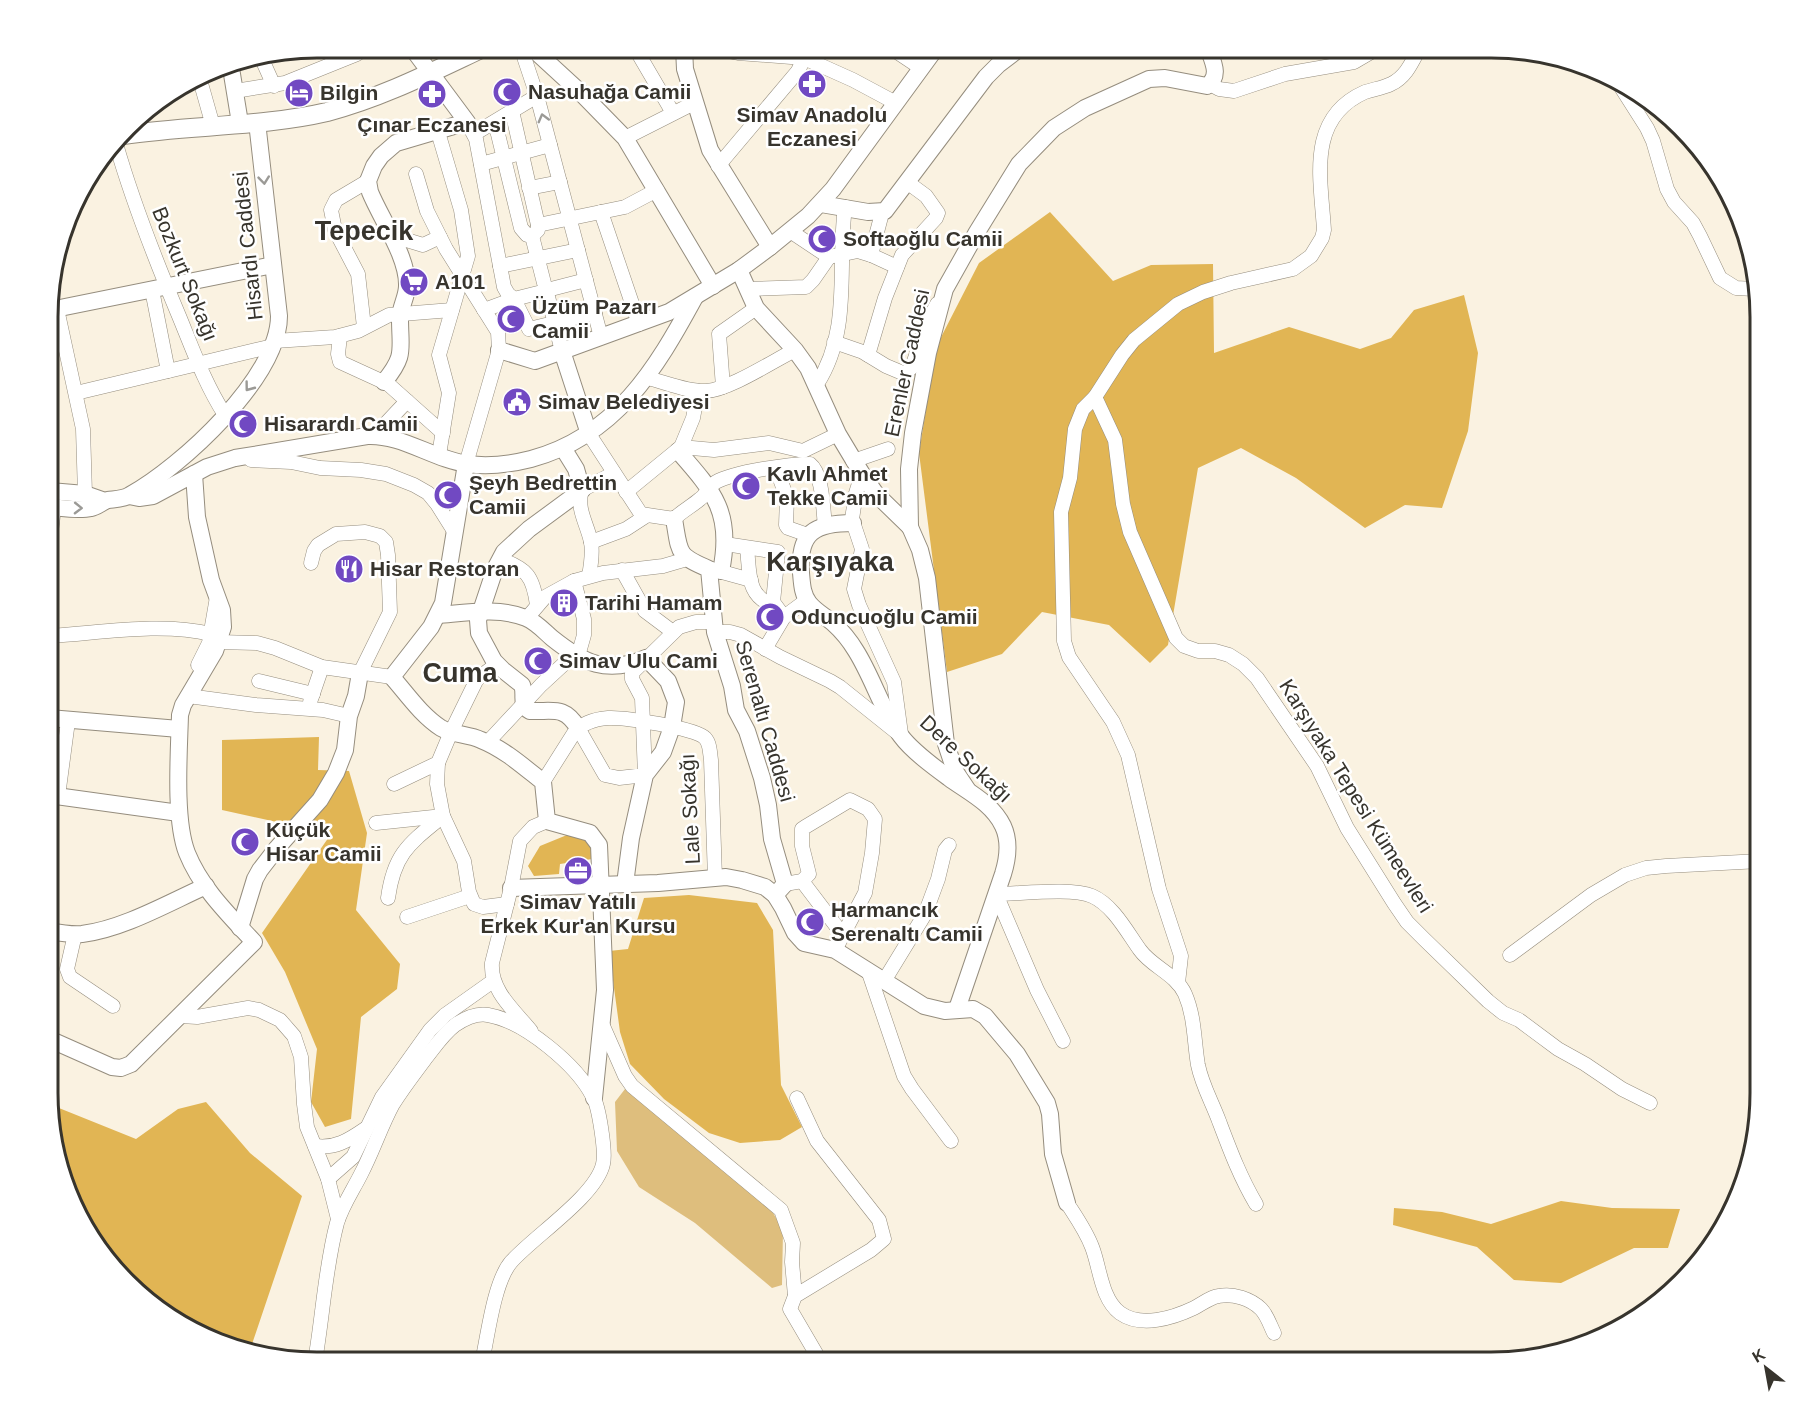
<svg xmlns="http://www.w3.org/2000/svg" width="1808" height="1410" font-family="Arial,sans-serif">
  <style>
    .green { fill: #debe7d }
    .forest { fill: #e1b554 }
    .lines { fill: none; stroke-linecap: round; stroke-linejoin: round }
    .minor-casing { stroke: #958d7e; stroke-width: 15 }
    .tertiary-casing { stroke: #958d7e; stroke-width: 18 }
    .secondary-casing { stroke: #958d7e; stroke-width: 20 }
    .minor { stroke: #fff; stroke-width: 14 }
    .tertiary { stroke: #fff; stroke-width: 16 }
    .secondary { stroke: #fff; stroke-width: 18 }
    .oneway { stroke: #9b9a96 }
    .labels { text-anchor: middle; stroke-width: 5; stroke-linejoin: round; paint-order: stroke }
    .poi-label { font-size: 21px; font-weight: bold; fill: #37342d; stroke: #fff; text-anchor: start }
    .street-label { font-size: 21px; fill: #37342d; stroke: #fff }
    .district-label { font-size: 27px; font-weight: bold; fill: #37342d; stroke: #fff }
    .rim { fill: none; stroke: #37342d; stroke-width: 3 }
  </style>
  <rect width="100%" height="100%" fill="#faf2e1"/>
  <polygon class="green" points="625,1089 772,1211 783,1230 782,1285 772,1288 695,1223 639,1187 617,1151 615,1102"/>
  <g class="forest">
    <polygon points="1050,212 1113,281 1151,265 1213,264 1214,353 1289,327 1360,349 1391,338 1414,310 1464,295 1478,353 1468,431 1442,508 1405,505 1365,528 1296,478 1241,448 1198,468 1168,645 1150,663 1109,625 1042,612 1002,654 947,672 919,453 936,347 979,263"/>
    <polygon points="319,737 318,770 349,771 367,833 356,910 400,964 397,989 361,1017 351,1119 325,1127 311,1102 317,1049 285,972 262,933 331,834 222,810 222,740"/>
    <polygon points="567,835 589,839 595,848 592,859 560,864 559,874 534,876 528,866 540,846"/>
    <polygon points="689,895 757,903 773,930 781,1085 802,1127 780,1140 740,1143 709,1133 664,1099 630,1064 620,1032 609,951 628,949 644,898"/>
    <polygon points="206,1102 250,1153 302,1196 250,1350 214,1342 139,1295 76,1212 49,1111 49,1104 136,1139 178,1109"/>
    <polygon points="1561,1201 1612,1208 1680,1209 1668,1248 1634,1248 1561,1283 1514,1280 1477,1247 1393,1225 1394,1208 1442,1212 1491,1224"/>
  </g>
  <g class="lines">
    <g class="minor-casing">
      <g id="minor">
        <polyline points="521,48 537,96 601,337"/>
        <polyline points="635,48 673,113"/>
        <polyline points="713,48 738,53 804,58 853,80 896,103"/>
        <polyline points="891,48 921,68"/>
        <polyline points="261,57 274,86"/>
        <polyline points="200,80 213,126"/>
        <polyline points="1210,84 1219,89 1234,91 1285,74 1354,62 1378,48"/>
        <polyline points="1619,84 1647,128 1653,141 1667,189 1674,202 1693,223 1700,236 1720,278 1736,288 1754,289"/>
        <polyline points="235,91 285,83 357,54 357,48"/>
        <polyline points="512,111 538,225 538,230 532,236"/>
        <polyline points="467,122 476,139 504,287 508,294 514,299 529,329 595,313"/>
        <polyline points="495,122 521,228 527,235 532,236"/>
        <polyline points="438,132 461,210 468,256 439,355 449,393 439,455"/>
        <polyline points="474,134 537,96"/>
        <polyline points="625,138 694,103"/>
        <path d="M116,144C133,203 155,259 179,316C193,350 205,384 225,415"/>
        <polyline points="481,164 550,145"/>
        <polyline points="718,166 798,71 804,58 805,48"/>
        <polyline points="416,174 427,211 446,249 498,332 499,350 466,464"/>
        <polyline points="529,188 560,182"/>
        <polyline points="601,212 639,324"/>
        <polyline points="538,225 625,207 657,190"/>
        <polyline points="790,231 829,257 858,251 871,255 897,267"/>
        <polyline points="390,235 423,245 440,237"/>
        <polyline points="532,236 544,283"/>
        <polyline points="871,255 882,213"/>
        <polyline points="500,266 578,250"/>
        <polyline points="551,289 586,280"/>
        <polyline points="747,289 806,287 813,280 829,257"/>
        <polyline points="152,290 168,371"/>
        <polyline points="547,293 562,351"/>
        <polyline points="57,309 83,429 85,494"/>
        <polyline points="484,310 514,299 542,292"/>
        <polyline points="364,327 358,274 335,230 331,210 336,200 368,181"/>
        <polyline points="340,336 338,354 340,362 388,384 443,433"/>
        <polyline points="275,341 335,337 358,331 389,315 452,310"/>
        <polyline points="834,342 863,352 886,366 905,374 912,367 928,321 937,304"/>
        <polyline points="868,355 885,298 902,255 936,218 938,213 926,196 907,182"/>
        <path d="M647,378C665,382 687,392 706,391C729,390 773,361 795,350"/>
        <path d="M817,384C852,330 837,266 845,207"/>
        <polyline points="723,387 719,334 756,308"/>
        <polyline points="76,393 273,346"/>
        <polyline points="1095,397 1115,440 1123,504 1130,532 1176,638 1184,646 1198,651 1215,651 1229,655 1243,664 1257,678 1317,766 1347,828 1394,903 1407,922 1424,939 1488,1001 1503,1013 1519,1020 1558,1049 1585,1064 1622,1089 1650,1103"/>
        <path d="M589,434L641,514L674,519C682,511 692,506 700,499C707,494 709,486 716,482C734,472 789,464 810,464C823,474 823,510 825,526"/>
        <polyline points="374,436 407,401"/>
        <polyline points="681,447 714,450 769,443 803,451 838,434"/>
        <polyline points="251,460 291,462 320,468 361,470 386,474 414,485 428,493 437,504 454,531"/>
        <polyline points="853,461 888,449"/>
        <polyline points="776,468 787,498 786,525 788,528 808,535"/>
        <polyline points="862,474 856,493 852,519 862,549 854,589 859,605 894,682 901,734"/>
        <polyline points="626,492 681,447 693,418 698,391"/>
        <polyline points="50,540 54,508"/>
        <polyline points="591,542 626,529 646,516"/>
        <polyline points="725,544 778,552 773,602 784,617"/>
        <path d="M747,548C750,573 746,597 775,606"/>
        <path d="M500,559C527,569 533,576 537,605"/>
        <polyline points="311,563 314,551 318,545 336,534 365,532 380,536 386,542 388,555 390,612 360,673"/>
        <polyline points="711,569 751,580"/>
        <polyline points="622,570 645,611 673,632"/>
        <path d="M589,576C591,565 593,553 591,542C587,523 576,509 582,490L614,473"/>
        <polyline points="527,618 545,597 574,581 603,573 663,566 687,559"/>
        <polyline points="715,632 730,632 741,635 780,657 830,681 840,687 895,731"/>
        <path d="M50,636C101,633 160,622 211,634"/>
        <polyline points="218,642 257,643 275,648 322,667 392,677"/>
        <polyline points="765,649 784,617 807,600"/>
        <polyline points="198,665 209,643 217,597"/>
        <polyline points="259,681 313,694"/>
        <polyline points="188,696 256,705 323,710 349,716"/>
        <polyline points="310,702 322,667"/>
        <polyline points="578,728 605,775 619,778 645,775 642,698 632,679 632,673 679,627 696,622 713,622"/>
        <polyline points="487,743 541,685 580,649 584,635 584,619 574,581"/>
        <path d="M543,782L574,733C582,723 595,719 608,718C623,717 696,728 705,738C710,743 710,753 711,760L715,878"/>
        <polyline points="394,784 438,763 451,732 477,679 497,664"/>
        <polyline points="58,796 68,721"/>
        <polyline points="376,823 443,816 464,861 469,892 474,904 483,907 507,904"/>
        <polyline points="802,881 843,935"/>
        <polyline points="785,884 802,881 809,874 802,846 802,829 805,827 850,800 868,809 875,819 872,853 865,893 835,950"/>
        <path d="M388,898C394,853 410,843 443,816L437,784L438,763"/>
        <polyline points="407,917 470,896"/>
        <polyline points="75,934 67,969 70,977 113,1006"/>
        <polyline points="1510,955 1591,895 1625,875 1646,868 1666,866 1760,861"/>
        <polyline points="868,970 904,1076 912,1089 951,1141"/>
        <polyline points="884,981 925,914 938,879 945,850 949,845"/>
        <path d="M1178,983L1181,956L1159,889L1128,755L1113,722L1069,657L1064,641L1061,512L1070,478L1075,429L1083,409L1095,397L1122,355L1134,340L1178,304L1203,292L1231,283L1293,269L1311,256L1322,238L1324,230C1321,179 1306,118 1365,92C1374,89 1383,88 1391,84C1406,77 1412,62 1419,49"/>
        <polyline points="181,1016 197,1017 248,1008 259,1010 280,1020 294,1036 301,1057 304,1104 307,1127 328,1179 338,1219"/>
        <polyline points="603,1026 625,1076 632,1086 781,1210 793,1243 792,1262 795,1296"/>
        <path d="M531,1031C515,1011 490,991 492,963L511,888L520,841L533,827L547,821"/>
        <path d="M1063,1041L1037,990L996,894C1019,894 1072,887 1092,896C1113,905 1127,932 1140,950C1152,967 1176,974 1185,994C1195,1017 1194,1042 1198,1065C1202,1085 1212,1102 1219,1121C1230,1150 1240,1177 1256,1204"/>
        <polyline points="797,1098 817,1141 879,1220 884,1239 871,1250 795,1296 790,1309 821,1362"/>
        <path d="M315,1146C335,1149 349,1140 365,1129"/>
        <polyline points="328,1179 353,1157 382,1097 430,1030 445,1015 493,981"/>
        <path d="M1067,1203C1076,1217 1086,1231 1092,1247C1100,1267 1101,1299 1120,1313C1141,1328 1173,1318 1194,1308C1202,1304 1210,1297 1219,1296C1233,1293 1251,1299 1261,1309C1267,1315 1270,1325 1274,1333"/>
        <path d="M315,1361C323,1315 325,1268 337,1223C342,1206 353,1190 361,1174C373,1151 381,1126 393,1104C403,1088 414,1074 425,1059C434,1048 443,1034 455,1025C464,1019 477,1013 488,1015C524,1021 577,1065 593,1097C599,1106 606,1153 603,1164C596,1196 534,1236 511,1262C494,1282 488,1335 482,1362"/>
      </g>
    </g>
    <g class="tertiary-casing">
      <g id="tertiary">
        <polyline points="532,48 581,93 625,138 713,286"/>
        <polyline points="684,48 685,69 710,150 770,247"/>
        <polyline points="230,62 240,123"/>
        <polyline points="821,204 868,212 885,211 986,77 998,65 1020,48"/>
        <polyline points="739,270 756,308 795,350 808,368 838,434 862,474 876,494 910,527"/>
        <polyline points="50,310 273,265"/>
        <polyline points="499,350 535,361 669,312 739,270 770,247 808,216 833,189 936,48"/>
        <polyline points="562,351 589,434"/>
        <path d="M384,382C406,355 400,351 400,318C400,307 407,297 407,286C408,257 381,219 370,192L368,181L374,166L381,156L396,143L467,122L412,48"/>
        <path d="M563,448L576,469L582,490L529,529L504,552L495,569L478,620L479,633L494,661L503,670L522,685C526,695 519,705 530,711C553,712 564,705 578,728"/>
        <path d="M678,451C714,492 733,513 721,571"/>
        <path d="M466,464L443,603L431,627L392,677C407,694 421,715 441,728C453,735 468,734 481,740C504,749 524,767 543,782L547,821L590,833L599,845L605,990L594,1098"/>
        <polyline points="50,491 85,494 105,501"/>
        <path d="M129,496L139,498L153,496L207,467L235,458L367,436C402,434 434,460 468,464C489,467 511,464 531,459C616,436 656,369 695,297"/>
        <path d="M50,507C63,508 79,511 91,508C97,507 102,502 108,500C115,499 124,499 130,495C181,467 279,377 279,316L257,122"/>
        <path d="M674,519C680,553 676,555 709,569L715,632L732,686L736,710L747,731L762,778L768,805L772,839L785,884L775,895"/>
        <path d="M853,523C815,523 798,532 801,573C802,583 802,594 809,603C815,611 825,616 833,623C842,631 850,641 856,651C873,678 882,711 901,736C912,751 934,767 949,778C968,792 992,803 1003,826C1010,841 1008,858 1003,874L957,1009"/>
        <path d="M438,615C465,613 500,607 526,618C536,622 544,631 552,638C583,663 607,675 646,658L668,681L676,702L672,727L663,752L645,775L631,838L625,884"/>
        <polyline points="49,718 179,729"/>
        <path d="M967,789L955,771L946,744L927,578L920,550L910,527L909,469L913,433L928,353L945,289L977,232L1019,164L1054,128L1085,108L1149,79L1165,78L1207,86C1221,76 1213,62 1208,48"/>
        <polyline points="49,795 179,813"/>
        <polyline points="511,888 658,883 726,877 742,880 765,887 775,895 783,908 795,933 804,943 835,950 924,1006 945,1011 973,1009 985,1016 1017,1054 1047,1103 1050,1114 1053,1154 1067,1203"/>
        <polyline points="240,928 255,879 260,870 277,848 320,800 336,773 345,750 349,716 356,696 360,673"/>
        <path d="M49,931C60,933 71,935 82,934C123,929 168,903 206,886"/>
        <path d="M49,1039L112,1067L121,1068L131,1064L254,942C229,915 201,888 187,853C174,820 179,752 180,715L183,705L215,651L223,627L222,610L211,580L197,517L194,474"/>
      </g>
    </g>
    <g class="secondary-casing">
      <path id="secondary" d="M123,135C189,125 263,127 327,112C381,98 432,72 483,48"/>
    </g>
    <use href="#minor" class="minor"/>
    <use href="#tertiary" class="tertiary"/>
    <use href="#secondary" class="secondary"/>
  </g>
  <defs><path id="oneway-chevron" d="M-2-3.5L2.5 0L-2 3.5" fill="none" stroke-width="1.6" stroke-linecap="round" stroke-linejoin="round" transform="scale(1.5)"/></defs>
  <g class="oneway">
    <use href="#oneway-chevron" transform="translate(543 118) rotate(-105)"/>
    <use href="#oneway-chevron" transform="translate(264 180) rotate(84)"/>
    <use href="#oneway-chevron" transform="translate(249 387) rotate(127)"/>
    <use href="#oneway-chevron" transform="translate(78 508) rotate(1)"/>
  </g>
  <defs>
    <g id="pharmacy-disc" transform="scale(1.5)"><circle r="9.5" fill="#7149c2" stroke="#fff"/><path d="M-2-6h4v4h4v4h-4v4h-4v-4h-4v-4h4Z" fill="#fff"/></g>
    <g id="mosque-disc" transform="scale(1.5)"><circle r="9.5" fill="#7149c2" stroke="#fff"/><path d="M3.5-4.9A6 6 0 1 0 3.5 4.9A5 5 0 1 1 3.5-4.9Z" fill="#fff"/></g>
    <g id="hotel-disc" transform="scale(1.5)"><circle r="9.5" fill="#7149c2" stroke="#fff"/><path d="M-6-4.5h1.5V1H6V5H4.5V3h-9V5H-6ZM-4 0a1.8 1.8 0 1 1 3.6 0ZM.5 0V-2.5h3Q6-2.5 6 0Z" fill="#fff"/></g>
    <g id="supermarket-disc" transform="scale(1.5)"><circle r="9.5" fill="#7149c2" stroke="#fff"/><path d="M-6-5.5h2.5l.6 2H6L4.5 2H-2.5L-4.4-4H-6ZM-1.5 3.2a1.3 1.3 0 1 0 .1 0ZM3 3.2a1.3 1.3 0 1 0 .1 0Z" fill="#fff"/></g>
    <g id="civic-disc" transform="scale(1.5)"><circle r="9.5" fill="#7149c2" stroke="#fff"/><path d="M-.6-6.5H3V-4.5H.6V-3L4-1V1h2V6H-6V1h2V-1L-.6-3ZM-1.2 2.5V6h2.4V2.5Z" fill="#fff"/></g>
    <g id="restaurant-disc" transform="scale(1.5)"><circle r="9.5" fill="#7149c2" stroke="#fff"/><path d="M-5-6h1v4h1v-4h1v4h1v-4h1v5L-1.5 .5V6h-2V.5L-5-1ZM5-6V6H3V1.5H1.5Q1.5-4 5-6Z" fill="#fff"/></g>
    <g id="building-disc" transform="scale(1.5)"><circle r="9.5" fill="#7149c2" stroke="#fff"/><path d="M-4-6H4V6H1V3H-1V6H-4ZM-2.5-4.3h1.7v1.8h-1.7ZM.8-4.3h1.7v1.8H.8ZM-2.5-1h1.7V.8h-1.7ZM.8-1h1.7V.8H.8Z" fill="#fff"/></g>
    <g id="office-disc" transform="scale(1.5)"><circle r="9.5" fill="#7149c2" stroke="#fff"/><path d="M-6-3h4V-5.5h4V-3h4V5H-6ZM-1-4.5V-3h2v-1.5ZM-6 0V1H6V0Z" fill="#fff"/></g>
  </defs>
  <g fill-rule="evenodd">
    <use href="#pharmacy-disc" x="812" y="84"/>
    <use href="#mosque-disc" x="507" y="92"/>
    <use href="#hotel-disc" x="299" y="93"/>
    <use href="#pharmacy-disc" x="432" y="94"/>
    <use href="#mosque-disc" x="822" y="239"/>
    <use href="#supermarket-disc" x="414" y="282"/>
    <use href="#mosque-disc" x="511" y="319"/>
    <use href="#civic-disc" x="517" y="402"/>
    <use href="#mosque-disc" x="243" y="424"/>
    <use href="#mosque-disc" x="746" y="486"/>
    <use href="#mosque-disc" x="448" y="495"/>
    <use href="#restaurant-disc" x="349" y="569"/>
    <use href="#building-disc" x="564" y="603"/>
    <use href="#mosque-disc" x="770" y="617"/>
    <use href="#mosque-disc" x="538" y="661"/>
    <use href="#mosque-disc" x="245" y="842"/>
    <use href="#office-disc" x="578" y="871"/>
    <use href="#mosque-disc" x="810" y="922"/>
  </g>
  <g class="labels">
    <g class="poi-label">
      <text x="528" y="99">Nasuhağa Camii</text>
      <text x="320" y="100">Bilgin</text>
      <text x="812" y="122" text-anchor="middle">Simav Anadolu<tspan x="812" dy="24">Eczanesi</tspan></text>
      <text x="432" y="132" text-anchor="middle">Çınar Eczanesi</text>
      <text x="843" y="246">Softaoğlu Camii</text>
      <text x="435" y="289">A101</text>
      <text x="532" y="314">Üzüm Pazarı<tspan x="532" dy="24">Camii</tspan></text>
      <text x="538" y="409">Simav Belediyesi</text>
      <text x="264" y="431">Hisarardı Camii</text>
      <text x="767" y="481">Kavlı Ahmet<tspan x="767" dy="24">Tekke Camii</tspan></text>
      <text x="469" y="490">Şeyh Bedrettin<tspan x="469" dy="24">Camii</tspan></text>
      <text x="370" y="576">Hisar Restoran</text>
      <text x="585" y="610">Tarihi Hamam</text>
      <text x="791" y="624">Oduncuoğlu Camii</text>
      <text x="559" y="668">Simav Ulu Cami</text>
      <text x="266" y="837">Küçük<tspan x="266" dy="24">Hisar Camii</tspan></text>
      <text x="578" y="909" text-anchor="middle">Simav Yatılı<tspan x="578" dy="24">Erkek Kur'an Kursu</tspan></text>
      <text x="831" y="917">Harmancık<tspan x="831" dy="24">Serenaltı Camii</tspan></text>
    </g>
    <g class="street-label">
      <text transform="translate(248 246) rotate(-96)" y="7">Hisardı Caddesi</text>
      <text transform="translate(185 274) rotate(68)" y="7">Bozkurt Sokağı</text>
      <text transform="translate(907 363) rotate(-78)" y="7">Erenler Caddesi</text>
      <text transform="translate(765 721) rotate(74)" y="7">Serenaltı Caddesi</text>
      <text transform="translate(966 759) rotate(43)" y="7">Dere Sokağı</text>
      <text transform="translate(1356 796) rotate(58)" y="7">Karşıyaka Tepesi Kümeevleri</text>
      <text transform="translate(690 809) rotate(-93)" y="7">Lale Sokağı</text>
    </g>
    <g class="district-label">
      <text x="364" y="240">Tepecik</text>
      <text x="830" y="571">Karşıyaka</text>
      <text x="460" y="682">Cuma</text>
    </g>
  </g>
  <path d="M0 0H1808V1410H0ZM317 58H1491A259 259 0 0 1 1750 317V1093A259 259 0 0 1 1491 1352H317A259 259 0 0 1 58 1093V317A259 259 0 0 1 317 58Z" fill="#fff" fill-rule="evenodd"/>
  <path class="rim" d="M317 58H1491A259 259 0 0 1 1750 317V1093A259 259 0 0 1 1491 1352H317A259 259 0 0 1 58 1093V317A259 259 0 0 1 317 58Z"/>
  <g transform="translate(1766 1368) rotate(329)" stroke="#ffffff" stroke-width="4.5" paint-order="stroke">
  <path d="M0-4.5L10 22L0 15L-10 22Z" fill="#37342d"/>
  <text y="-9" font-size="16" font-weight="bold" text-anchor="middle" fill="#37342d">K</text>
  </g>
</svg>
